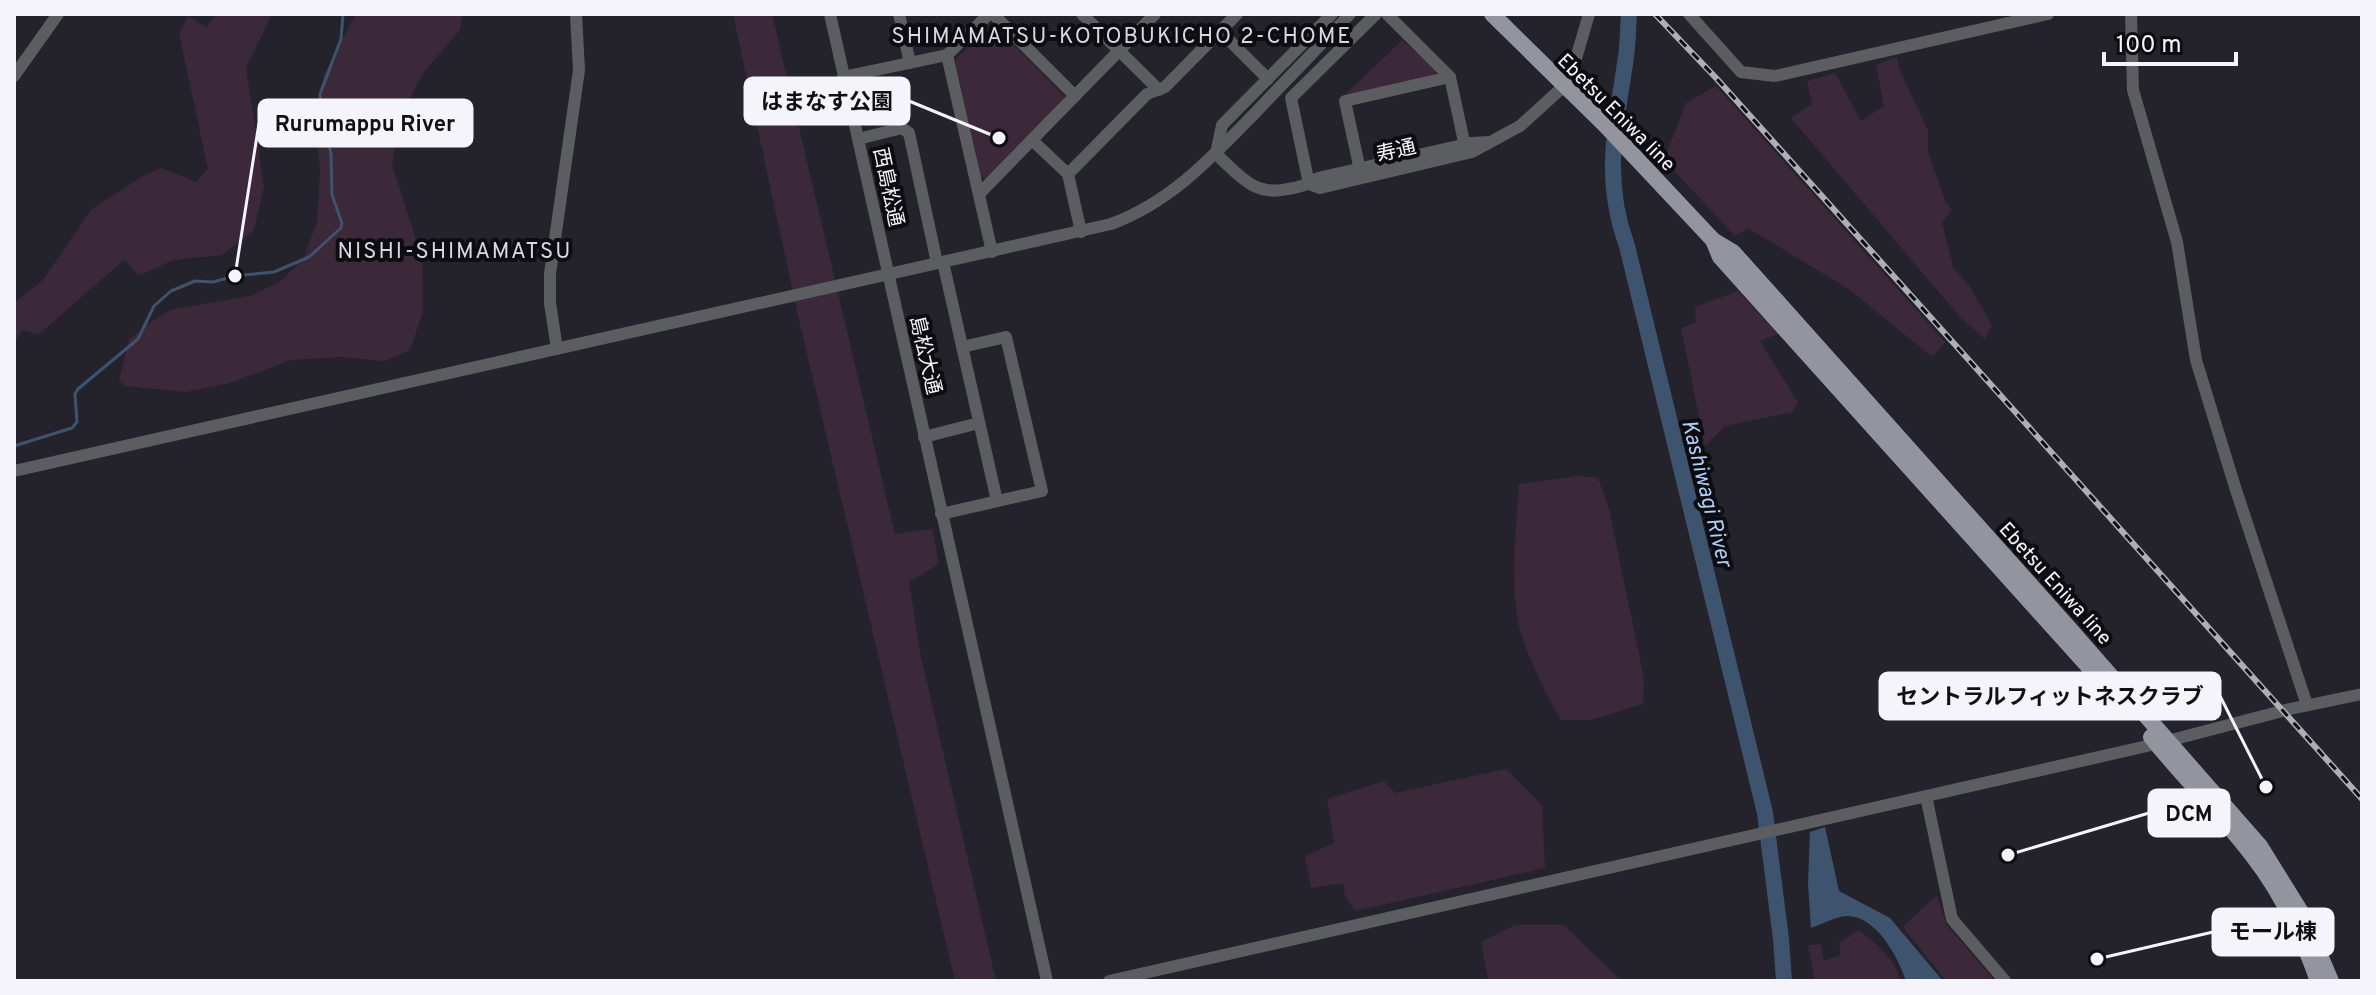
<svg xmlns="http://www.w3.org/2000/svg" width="2376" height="995" font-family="Overpass,'Noto Sans JP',sans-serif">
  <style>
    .green { fill: #3b293a }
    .water { fill: #3e536e }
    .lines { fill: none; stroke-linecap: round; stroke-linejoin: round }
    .stream { stroke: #3e536e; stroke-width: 3 }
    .river { stroke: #3e536e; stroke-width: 16 }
    .minor { stroke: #5b5d61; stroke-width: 12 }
    .major { stroke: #92959e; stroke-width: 16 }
    .rail-casing { stroke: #aeaeb5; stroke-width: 6 }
    .rail { stroke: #0d0d11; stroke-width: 3; stroke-dasharray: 9; stroke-linecap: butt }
    .labels { text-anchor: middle; stroke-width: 8; stroke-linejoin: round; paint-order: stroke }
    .street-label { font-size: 20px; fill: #f4f4fa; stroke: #0d0d11 }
    .neighbourhood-label { font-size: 22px; letter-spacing: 2px; fill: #d8d7e3; stroke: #0d0d11 }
    .water-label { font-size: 22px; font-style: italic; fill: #b0cff8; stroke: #0d0d11 }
    .leader { fill: none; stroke: #f4f4fa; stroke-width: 3 }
    .callout-dot { fill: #f4f4fa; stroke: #0d0d11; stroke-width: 3 }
    .callout { fill: #f4f4fa; stroke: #f4f4fa; stroke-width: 3 }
    .callout-label { font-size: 22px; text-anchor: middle; font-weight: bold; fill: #111 }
  </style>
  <rect width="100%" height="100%" fill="#24232c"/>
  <g class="green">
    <polygon points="216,14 272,14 246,68 264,186 254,230 222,255 173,260 138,276 125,259 39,334 22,330 14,345 14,303 43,280 91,210 143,176 161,168 196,182 208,169 179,33 188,16 206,27"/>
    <polygon points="356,14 463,14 459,31 424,72 400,115 392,164 422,259 423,311 410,350 384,361 344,357 291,360 230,383 186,392 124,386 119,380 129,340 148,324 170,310 250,296 279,282 303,260 317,222 320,170 316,128 324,74"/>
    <polygon points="733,14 772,14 895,534 932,529 939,564 909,582 921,657 996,981 955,981 797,311"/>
    <polygon points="993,24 1064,96 1064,100 987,179 981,177 955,60"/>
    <polygon points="1402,40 1437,70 1435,76 1345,95"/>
    <polygon points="1897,57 1899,68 1928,131 1928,151 1945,201 1952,210 1942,222 1953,267 1970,287 1992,325 1985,339 1961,318 1791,118 1812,104 1807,81 1835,73 1861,121 1884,106 1876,65"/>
    <polygon points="1716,86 1945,342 1932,357 1850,290 1748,228 1735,236 1664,160 1686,103"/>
    <polygon points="1738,291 1778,334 1760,341 1798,403 1792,412 1725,426 1705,446 1681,328 1696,323 1695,307"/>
    <path d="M1578,476L1598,478L1609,509L1644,679L1643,704L1590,720H1561C1545,692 1522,647 1517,616C1511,573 1516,527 1519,484Z"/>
    <polygon points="1506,769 1542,805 1545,868 1355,911 1345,896 1343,883 1311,888 1305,856 1334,843 1327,799 1384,781 1395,793"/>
    <polygon points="1937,895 1946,924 1995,981 1946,981 1903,927"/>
    <polygon points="1515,925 1564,925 1621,981 1488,981 1481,942"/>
    <path d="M1859,930C1875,943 1896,959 1901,981H1815L1808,945L1821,944L1824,961L1841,955L1839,943Z"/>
  </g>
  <path class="water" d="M1825,827L1839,891L1890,918L1943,981H1906C1898,957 1877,917 1848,916C1837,916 1822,924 1811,928L1808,884L1810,832Z"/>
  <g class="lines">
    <polyline class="stream" points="14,446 72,428 77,422 75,394 78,389 138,339 154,306 171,291 195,281 213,282 235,276 274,272 309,257 341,228 342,223 332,195 331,154 321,111 320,94 341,39 343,14"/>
    <path class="river" d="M1629,14C1628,28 1628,43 1626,57C1616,126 1602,178 1627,246L1765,813L1781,939L1784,981"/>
    <g class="minor">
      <polyline points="830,14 1047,981"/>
      <polyline points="899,14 910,63"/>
      <polyline points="993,14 1075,96"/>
      <polyline points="1082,14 1159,90"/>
      <path d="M1332,14L1222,125L1216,154C1239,175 1254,197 1288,189C1299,187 1308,185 1318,178L1471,143L1489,142"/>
      <polyline points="1387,14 1450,77 1466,151"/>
      <polyline points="1689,14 1741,72 1775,76 2048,14"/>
      <polyline points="2131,14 2133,90 2177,242 2196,360 2235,487 2307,705"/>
      <polyline points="1220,31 1268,79"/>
      <polyline points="947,55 992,252"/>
      <polyline points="14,76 58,14"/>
      <polyline points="843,77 947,55 989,14"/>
      <polyline points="858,139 902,128 909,133 937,263"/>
      <polyline points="1032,140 1068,174"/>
      <polyline points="1361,175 1345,101 1450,77"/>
      <polyline points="1309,184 1320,188 1472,152 1520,126 1564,86 1572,72 1589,14"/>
      <polyline points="1309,184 1291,98 1376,14"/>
      <polyline points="979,194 1155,14"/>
      <polyline points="1081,232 1068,174 1147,94 1165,87 1237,14"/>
      <polyline points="943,262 997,501"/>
      <polyline points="557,349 550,303 550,274 579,70 576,14"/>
      <polyline points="924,437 979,423"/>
      <path d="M14,471L1111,224C1171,202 1212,157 1256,112C1287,79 1319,47 1350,14"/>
      <polyline points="941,514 1042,491 1006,337 962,347"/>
      <polyline points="1926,796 1952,919 2005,981"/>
      <polyline points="1109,981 2156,744 2290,709 2362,694"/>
    </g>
    <g class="major">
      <polyline points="1492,14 1605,125 1713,240 1733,252 2069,628 2260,846 2304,917 2331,981"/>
      <polyline points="1713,240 1720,257 2104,684"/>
      <path d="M2151,737C2183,777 2221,814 2252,855C2282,893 2302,936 2318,981"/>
    </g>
    <g class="rail-casing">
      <polyline id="rail" points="1655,14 1717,79 2362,799"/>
    </g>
    <use href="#rail" class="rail"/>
  </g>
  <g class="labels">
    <g class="street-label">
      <text transform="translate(1617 112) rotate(45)" y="7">Ebetsu Eniwa line</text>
      <text transform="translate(1396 150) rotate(-13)" y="7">寿通</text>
      <text transform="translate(889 187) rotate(78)" y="7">西島松通</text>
      <text transform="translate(926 355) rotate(77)" y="7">島松大通</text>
      <text transform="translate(2056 583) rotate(48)" y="7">Ebetsu Eniwa line</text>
    </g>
    <g class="neighbourhood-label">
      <text x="1122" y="43">SHIMAMATSU-KOTOBUKICHO 2-CHOME</text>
      <text x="455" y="258">NISHI-SHIMAMATSU</text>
    </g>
    <g class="water-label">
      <text transform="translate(1708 493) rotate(76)" y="8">Kashiwagi River</text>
    </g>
  </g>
  <path class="leader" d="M999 138L909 101M235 276L259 123M2266 787L2220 696M2008 855L2149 813M2097 959L2213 932"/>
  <g class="callout-dot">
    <circle cx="999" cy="138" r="8"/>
    <circle cx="235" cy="276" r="8"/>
    <circle cx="2266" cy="787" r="8"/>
    <circle cx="2008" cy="855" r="8"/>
    <circle cx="2097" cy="959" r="8"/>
  </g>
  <g class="callout">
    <rect x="745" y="78" width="164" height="46" rx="8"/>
    <rect x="259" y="100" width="213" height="46" rx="8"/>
    <rect x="1880" y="673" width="340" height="46" rx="8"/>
    <rect x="2149" y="790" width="80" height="46" rx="8"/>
    <rect x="2213" y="909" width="120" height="46" rx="8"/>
  </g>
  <g class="callout-label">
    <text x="827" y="109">はまなす公園</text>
    <text x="365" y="131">Rurumappu River</text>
    <text x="2050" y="704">セントラルフィットネスクラブ</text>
    <text x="2189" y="821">DCM</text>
    <text x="2273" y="939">モール棟</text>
  </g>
  <rect width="2376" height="995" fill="none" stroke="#f4f4fa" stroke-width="32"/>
  <path d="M2104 52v12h132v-12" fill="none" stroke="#f4f4fa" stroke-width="4"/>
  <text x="2116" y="52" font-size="24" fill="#f4f4fa" stroke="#0d0d11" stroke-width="6" paint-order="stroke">100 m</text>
</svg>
